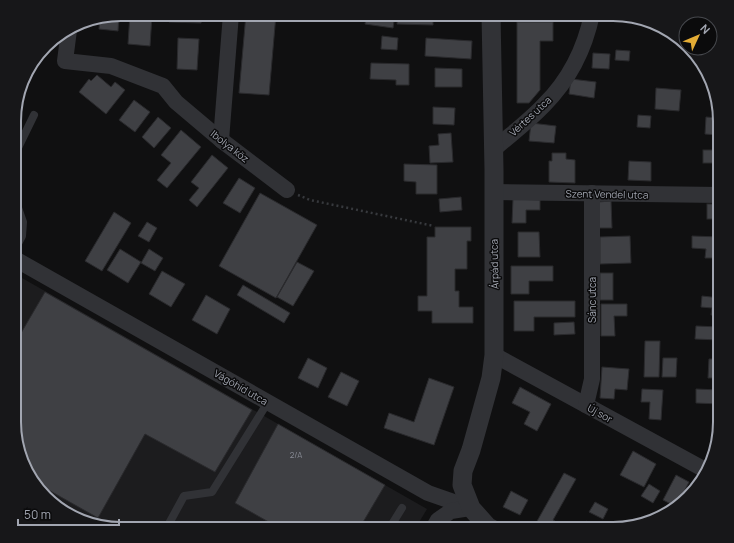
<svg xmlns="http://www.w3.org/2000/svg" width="734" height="543" font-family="Manrope,sans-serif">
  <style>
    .built { fill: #1c1c1e }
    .building { fill: #3f4044; stroke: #2a2a2d }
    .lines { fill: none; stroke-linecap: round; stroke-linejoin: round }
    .path { stroke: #37393d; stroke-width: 2.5; stroke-dasharray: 2 3; stroke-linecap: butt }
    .service { stroke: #313236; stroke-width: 8 }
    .minor { stroke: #313236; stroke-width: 16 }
    .tertiary { stroke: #313236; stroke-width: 19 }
    .labels { text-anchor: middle; stroke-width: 3; stroke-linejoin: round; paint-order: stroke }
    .number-label { font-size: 8px; fill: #898c96 }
    .street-label { font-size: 10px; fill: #a2a6b1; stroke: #0b0b0c }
    .rim { fill: none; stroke: #a2a6b1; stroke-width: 2 }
  </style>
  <rect width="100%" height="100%" fill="#101011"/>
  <polygon class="built" points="15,274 427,509 415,529 114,529 80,521 51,503 25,469 14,429"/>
  <g class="building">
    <polygon points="119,14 118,31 99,29 100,17"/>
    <polygon points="130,14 152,15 150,46 128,44"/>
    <polygon points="169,14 202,14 201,23 169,22"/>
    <polygon points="246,14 276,14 269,95 239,93"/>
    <polygon points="367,14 395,14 393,28 365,24"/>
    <polygon points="398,14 433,14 433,25 397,24"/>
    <polygon points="517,22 553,22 553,41 540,41 540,90 529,103 517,103"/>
    <polygon points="382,36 398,38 397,50 381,49"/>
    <polygon points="178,38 199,39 197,70 177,69"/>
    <polygon points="426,38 472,41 471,59 425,56"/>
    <polygon points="616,50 630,51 629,61 615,60"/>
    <polygon points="593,53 610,54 609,69 592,68"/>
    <polygon points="371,63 409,64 409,85 396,85 396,80 370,79"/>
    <polygon points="435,68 462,69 462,87 435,87"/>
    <polygon points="97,75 111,87 115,82 125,90 106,114 79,92 89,79 91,81"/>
    <polygon points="571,79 596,82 594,98 569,94"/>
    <polygon points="656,88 681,90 679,111 655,109"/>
    <polygon points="134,100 150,112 135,132 119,120"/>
    <polygon points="433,107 455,108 454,125 433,124"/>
    <polygon points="638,115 651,116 650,128 637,127"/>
    <polygon points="158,117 171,128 154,148 142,137"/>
    <polygon points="706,117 719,118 720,127 719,127 718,135 705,134"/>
    <polygon points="531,123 556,126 554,143 529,141"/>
    <polygon points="181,130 201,147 167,188 157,180 171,163 161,155"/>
    <polygon points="451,133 453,162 430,163 429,146 439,145 438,134"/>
    <rect x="703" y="150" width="17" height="13"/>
    <polygon points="552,153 566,153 566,159 575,160 575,183 549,182 549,161 552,161"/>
    <polygon points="212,155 228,168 197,207 189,200 199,188 191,182"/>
    <polygon points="629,161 651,162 651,181 628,180"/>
    <polygon points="404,164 437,165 437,194 416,194 416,182 404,181"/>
    <polygon points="239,178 255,188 240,213 223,203"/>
    <polygon points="260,193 317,225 276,298 219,266"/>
    <polygon points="461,197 462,210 440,212 439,199"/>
    <polygon points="513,199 540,200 540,210 526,210 526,223 512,223"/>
    <polygon points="611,201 612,228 599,228 598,202"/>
    <rect x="707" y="204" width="13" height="15"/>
    <polygon points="114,212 131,223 102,271 85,261"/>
    <polygon points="147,222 157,228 149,242 138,236"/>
    <polygon points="435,227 471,227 471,241 467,241 467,269 455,269 455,291 459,291 459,307 473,307 473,323 432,323 432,311 418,311 418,296 427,296 427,237 435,237"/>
    <polygon points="518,232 539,232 540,257 518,257"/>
    <polygon points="630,236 631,263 600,264 600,237"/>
    <polygon points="692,236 720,237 720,258 705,258 706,249 692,248"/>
    <polygon points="120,249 141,262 128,283 107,270"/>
    <polygon points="149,249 163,258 155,271 141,263"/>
    <polygon points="297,262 314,271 293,306 277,297"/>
    <polygon points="717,264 720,265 720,280 716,280"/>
    <polygon points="511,266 553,266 553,281 529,281 529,294 511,294"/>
    <polygon points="162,271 185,284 171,307 149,294"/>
    <rect x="600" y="273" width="13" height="27"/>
    <polygon points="243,285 290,313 284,323 237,295"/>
    <polygon points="45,292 252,410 215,472 145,434 98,518 36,483 25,469 14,429 14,410 18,404 14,402 14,345"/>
    <polygon points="206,295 230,309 217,334 192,320"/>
    <polygon points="702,296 720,298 720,315 711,315 712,308 701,307"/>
    <polygon points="514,301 575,301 575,317 534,317 534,331 514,331"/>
    <polygon points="601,304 627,304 627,316 614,316 615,336 601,336"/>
    <polygon points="574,322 575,334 554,335 554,323"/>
    <polygon points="696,326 720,327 720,340 695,339"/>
    <polygon points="645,341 660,341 659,377 644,377"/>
    <polygon points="308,358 327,368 318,388 298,378"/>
    <polygon points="663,358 677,358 676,377 662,377"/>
    <polygon points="709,359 720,359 720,378 708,378"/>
    <polygon points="602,367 629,369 627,390 615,389 614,399 600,398"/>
    <polygon points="341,372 359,381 347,406 328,397"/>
    <polygon points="429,378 454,387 434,445 384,428 389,413 414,422"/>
    <polygon points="520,387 551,404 537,431 524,424 530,412 512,403"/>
    <polygon points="642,389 663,390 661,420 649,419 650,402 641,402"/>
    <polygon points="696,389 720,390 720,404 696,403"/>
    <polygon points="278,424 385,485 359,529 281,529 235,503"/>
    <polygon points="633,451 656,464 644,487 620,475"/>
    <polygon points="564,473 576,479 553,520 568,529 546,529 536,523"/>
    <polygon points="676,475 689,482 678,504 675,506 663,500"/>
    <polygon points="691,483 697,487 694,492 679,504"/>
    <polygon points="649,484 660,491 653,503 641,496"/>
    <polygon points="511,491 528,500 520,515 503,507"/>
    <polygon points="595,502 608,509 603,519 589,512"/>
    <polygon points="586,521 600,529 581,529"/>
  </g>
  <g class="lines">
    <polyline class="path" points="298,195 310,200 434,226"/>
    <g class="service">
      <polyline points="15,154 34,115"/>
      <polyline points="15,249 22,236 23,222 15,199"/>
      <polyline points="166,529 184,496 212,492 268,402"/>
      <polyline points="389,529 402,508"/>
    </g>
    <g class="minor">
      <polyline points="69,30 65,61 111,66 163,86 176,102 221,140 287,190"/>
      <polyline points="221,140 231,14"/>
      <path d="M493,150C510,135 529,121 544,105C569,80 585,48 592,14"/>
      <polyline points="494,192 720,195"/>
      <polyline points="15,259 428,493 471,508"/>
      <polyline points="494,355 707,471"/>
      <polyline points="586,405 592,379 592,193"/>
      <polyline points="433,529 438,520 451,511 470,508"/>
    </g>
    <polyline class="tertiary" points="491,14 494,170 494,355 491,378 471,450 463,471 462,485 471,508 488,527 492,529"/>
  </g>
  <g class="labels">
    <g class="number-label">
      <text x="296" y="458">2/A</text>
    </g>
    <g class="street-label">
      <text transform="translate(530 116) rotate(-43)" y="4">Vértes utca</text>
      <text transform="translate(230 146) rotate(38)" y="4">Ibolya köz</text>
      <text transform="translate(607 194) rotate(1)" y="4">Szent Vendel utca</text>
      <text transform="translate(494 264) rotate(-91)" y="4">Árpád utca</text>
      <text transform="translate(592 300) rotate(-90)" y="4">Sánc utca</text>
      <text transform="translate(241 387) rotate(30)" y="4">Vágóhíd utca</text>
      <text transform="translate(600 413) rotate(29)" y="4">Új sor</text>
    </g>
  </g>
  <path d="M0 0H734V543H0ZM121 21H613A100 100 0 0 1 713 121V422A100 100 0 0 1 613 522H121A100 100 0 0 1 21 422V121A100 100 0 0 1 121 21Z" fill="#171719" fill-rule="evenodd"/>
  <path class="rim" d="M121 21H613A100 100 0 0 1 713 121V422A100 100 0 0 1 613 522H121A100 100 0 0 1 21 422V121A100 100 0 0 1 121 21Z"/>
  <g transform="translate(698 36) rotate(46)"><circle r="19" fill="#0b0b0c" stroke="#47494e"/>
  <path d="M0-3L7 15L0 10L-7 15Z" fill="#e4ac35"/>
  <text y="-6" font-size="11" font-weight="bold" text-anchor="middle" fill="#a2a6b1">N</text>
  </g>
  <path d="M18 519v6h101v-6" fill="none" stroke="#a2a6b1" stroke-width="2"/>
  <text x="24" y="519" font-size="12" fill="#a2a6b1" stroke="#0b0b0c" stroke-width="3" paint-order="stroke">50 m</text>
</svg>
